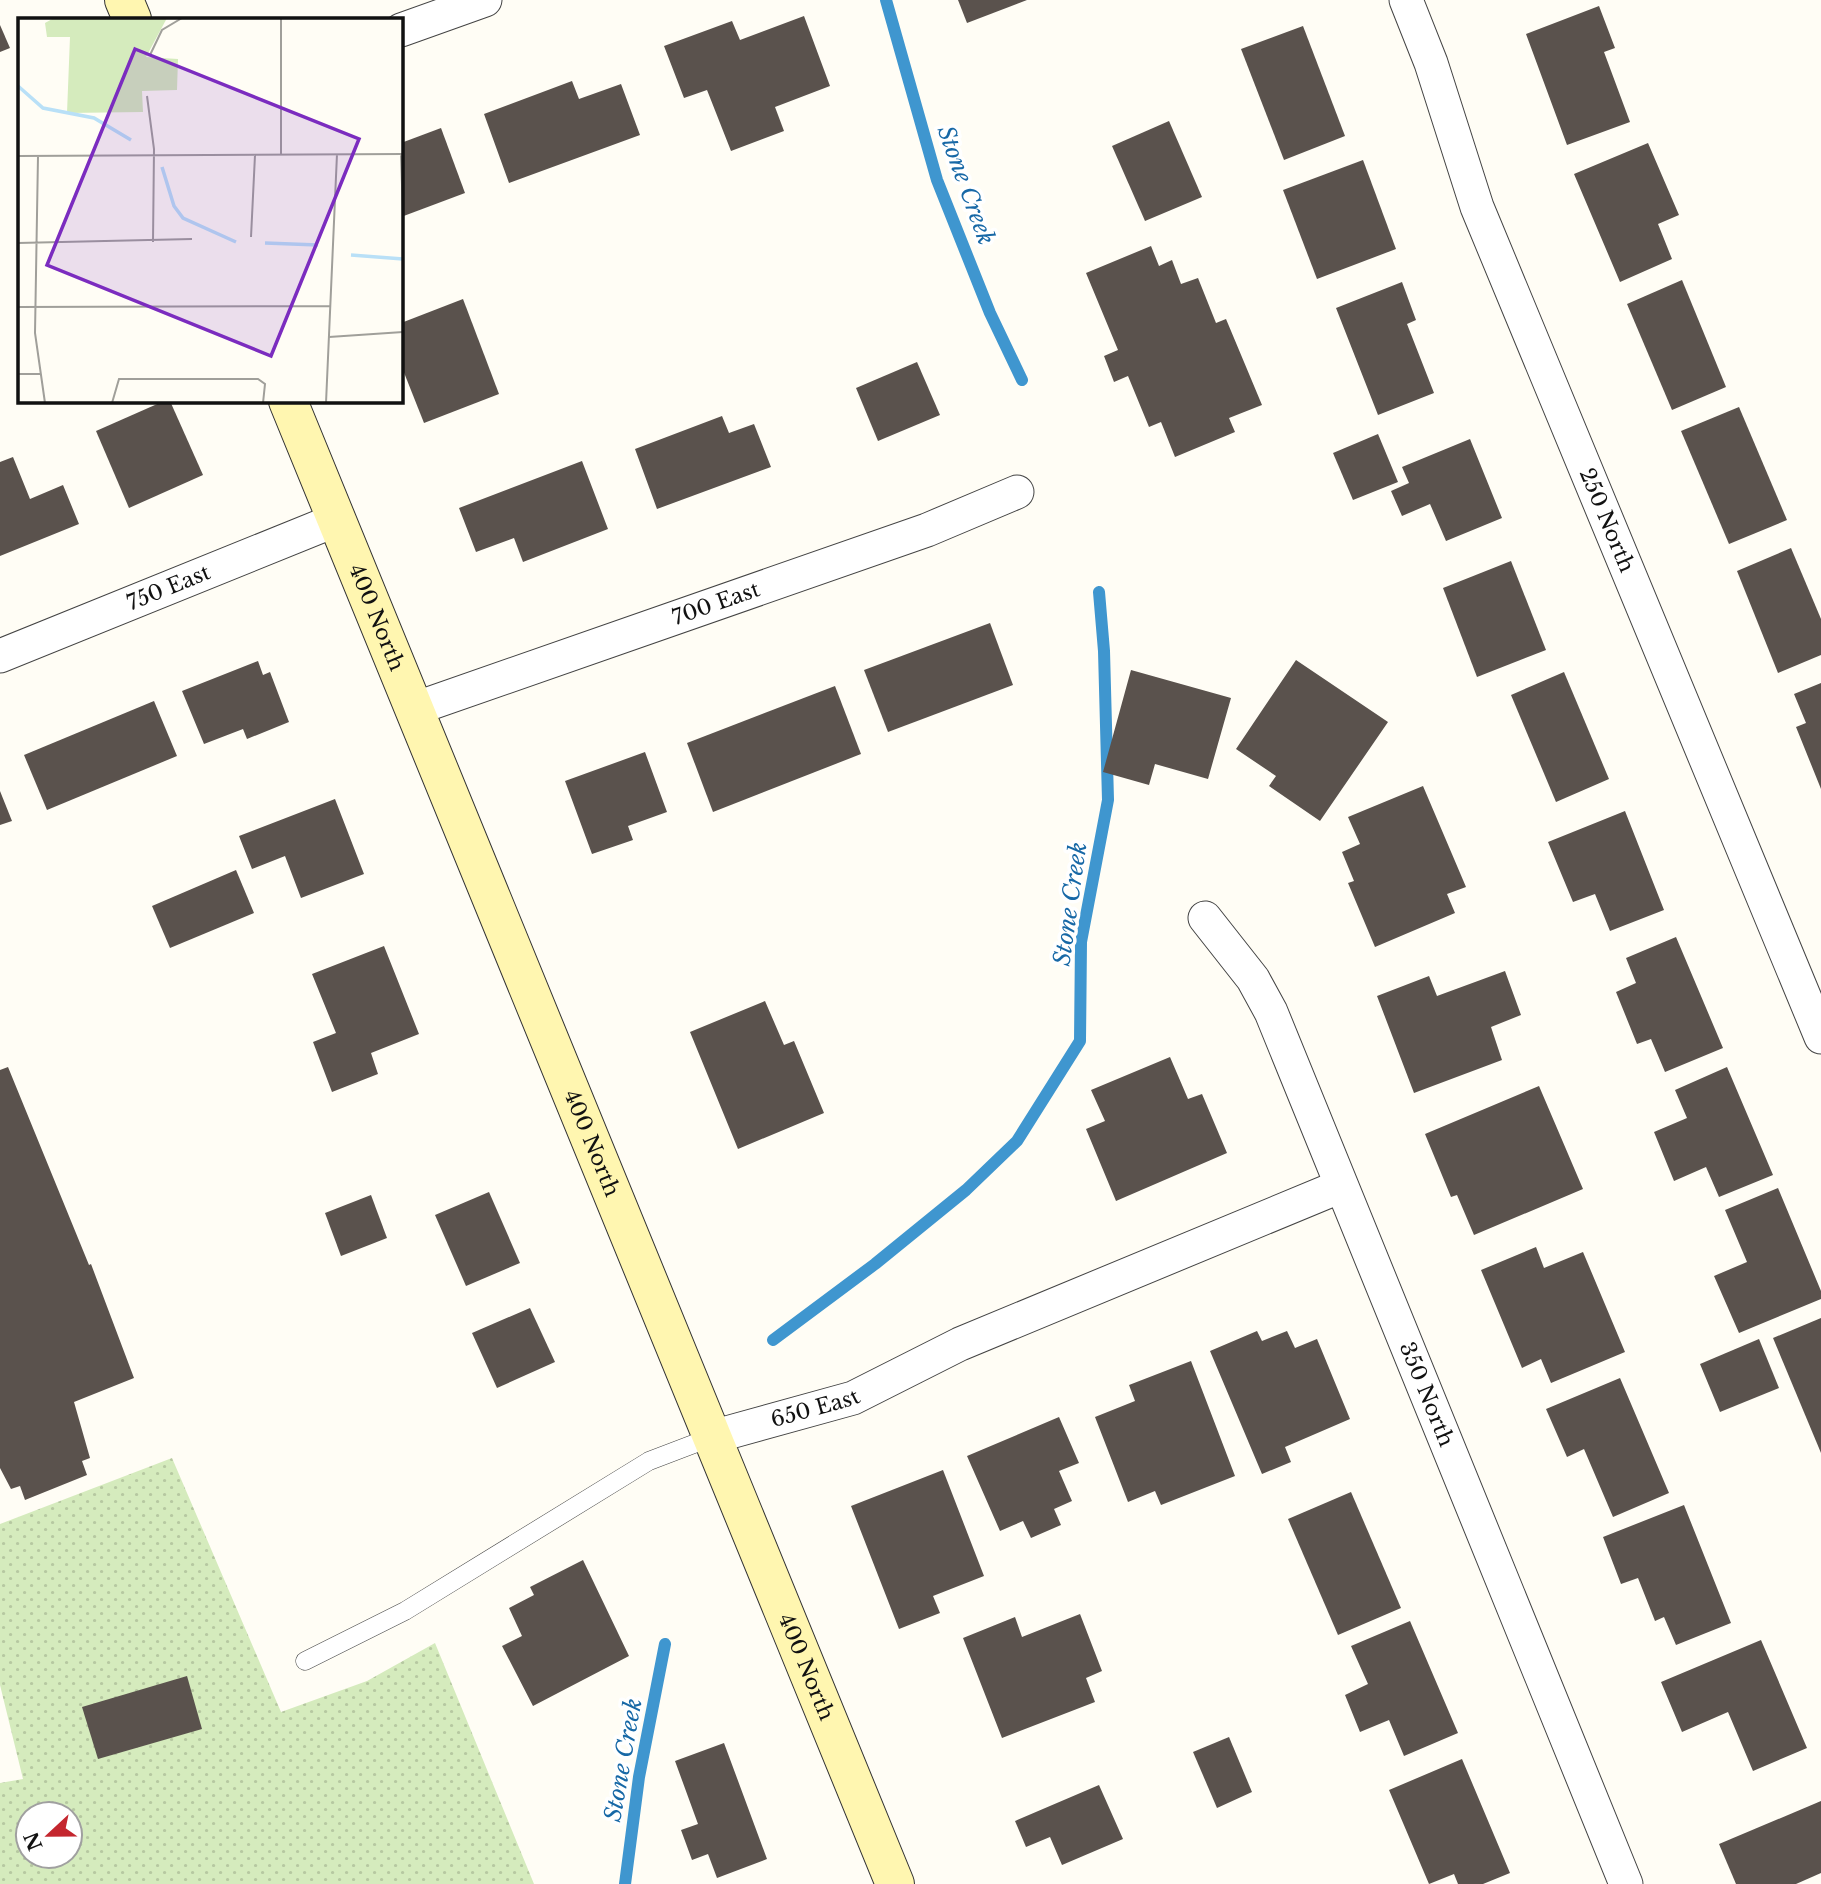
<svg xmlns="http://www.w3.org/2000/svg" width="1821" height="1884" font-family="'Libre Baskerville',serif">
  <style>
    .grass { fill: url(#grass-dots); fill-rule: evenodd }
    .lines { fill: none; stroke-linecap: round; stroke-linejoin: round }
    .stream { stroke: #3f96cf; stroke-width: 12 }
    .building { fill: #5a524d }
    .lane-casing { stroke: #444; stroke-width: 19 }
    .street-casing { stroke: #444; stroke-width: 35 }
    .secondary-casing { stroke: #333; stroke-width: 40 }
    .lane { stroke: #fff; stroke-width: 18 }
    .street { stroke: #fff; stroke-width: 33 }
    .secondary { stroke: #fff6b0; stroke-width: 38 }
    .labels { text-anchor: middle; stroke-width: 7; stroke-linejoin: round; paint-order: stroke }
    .street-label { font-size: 21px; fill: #111; stroke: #fff }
    .water-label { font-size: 23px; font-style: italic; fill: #1768a6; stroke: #fff }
    .inset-river { fill: none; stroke: #b9e0f7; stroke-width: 3.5 }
    .inset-road { fill: none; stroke: #a09f9a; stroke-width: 2 }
    .view { fill: #7b2cbf; fill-opacity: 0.15; stroke: #7b2cbf; stroke-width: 3.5 }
    .inset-edge { fill: none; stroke: #111; stroke-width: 3.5 }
  </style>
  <defs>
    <pattern id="grass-dots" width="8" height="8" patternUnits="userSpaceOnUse" patternTransform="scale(1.75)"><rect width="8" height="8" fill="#d5ebbd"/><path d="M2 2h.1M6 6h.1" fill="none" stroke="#b6c8a1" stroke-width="1.8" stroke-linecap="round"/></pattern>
  </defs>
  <rect width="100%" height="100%" fill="#fffdf5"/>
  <path class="grass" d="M172,1458L281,1712L367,1681L435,1643L534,1884H0V1783L23,1779L0,1685V1524ZM28,1814H70V1856H28Z"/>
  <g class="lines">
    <g class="stream">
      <polyline points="886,0 937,180 990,313 1022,380"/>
      <polyline points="773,1340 875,1264 966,1190 1017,1141 1080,1041 1081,942 1108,800 1104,651 1099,592"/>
      <polyline points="625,1884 639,1777 665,1644"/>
    </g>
  </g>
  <g class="building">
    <polygon points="958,0 1027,0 967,23"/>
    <polygon points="1599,6 1615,48 1604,52 1630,122 1567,145 1526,34"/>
    <polygon points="804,16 830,86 775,107 784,131 731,151 707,90 684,98 664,46 732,21 740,40"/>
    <polygon points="0,25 10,48 0,52"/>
    <polygon points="1303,26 1345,136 1284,160 1241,49"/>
    <polygon points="572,81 579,99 621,84 640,135 509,183 484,114"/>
    <polygon points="1169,121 1202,197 1145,221 1112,146"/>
    <polygon points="441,128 465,193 401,217 401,143"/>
    <polygon points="1648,143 1679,215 1658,224 1672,259 1620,282 1574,174"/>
    <polygon points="1363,160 1396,249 1317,279 1283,190"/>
    <polygon points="1151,246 1159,266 1172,260 1181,284 1198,278 1216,323 1226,319 1262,405 1229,418 1235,432 1175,457 1161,422 1149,427 1128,376 1114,382 1104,356 1118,350 1086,273"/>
    <polygon points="1682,280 1726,387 1672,410 1627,304"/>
    <polygon points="1402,282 1416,320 1407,324 1434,393 1378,415 1336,308"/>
    <polygon points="463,299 499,394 424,423 401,365 401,323"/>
    <polygon points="917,362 940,415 878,441 856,388"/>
    <polygon points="164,401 170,401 203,475 129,508 96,431"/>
    <polygon points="1739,407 1787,520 1729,544 1681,431"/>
    <polygon points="722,416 729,433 754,424 771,467 657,509 635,449"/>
    <polygon points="1378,434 1398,482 1353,500 1333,453"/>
    <polygon points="1470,439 1502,518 1446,541 1430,504 1402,516 1391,491 1409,483 1402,467"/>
    <polygon points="13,457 30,499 63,485 79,524 0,556 0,462"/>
    <polygon points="582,461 608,529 523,562 514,538 476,552 459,508"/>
    <polygon points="1791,548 1821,619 1821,655 1778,673 1737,571"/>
    <polygon points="1511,561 1546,650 1477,677 1443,588"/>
    <polygon points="990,623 1013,685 888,732 864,670"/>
    <polygon points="1296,660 1388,722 1320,821 1269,786 1276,776 1236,749"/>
    <polygon points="258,661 263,675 270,672 289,722 247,739 243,729 204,744 182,691"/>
    <polygon points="1131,670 1231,698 1208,779 1155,764 1149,785 1103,772"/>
    <polygon points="1564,672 1609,779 1556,802 1511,695"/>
    <polygon points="1821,683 1821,789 1796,727 1806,723 1794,694"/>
    <polygon points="835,686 861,754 713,812 687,743"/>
    <polygon points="154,701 177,756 47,810 24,755"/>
    <polygon points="645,752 667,812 628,826 633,840 592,854 565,781"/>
    <polygon points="1423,786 1466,887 1447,894 1455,913 1375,947 1348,883 1354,881 1342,852 1360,844 1348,817"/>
    <polygon points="0,791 12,821 0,825"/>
    <polygon points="335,799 364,874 301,898 285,856 252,869 239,836"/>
    <polygon points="1625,811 1664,910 1610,931 1595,894 1573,902 1548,842"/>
    <polygon points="236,870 254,913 170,948 152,906"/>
    <polygon points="1676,937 1723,1048 1665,1072 1651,1039 1637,1044 1616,992 1636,983 1626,958"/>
    <polygon points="384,946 419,1034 371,1053 378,1074 332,1092 313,1042 336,1033 312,974"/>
    <polygon points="1505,971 1521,1015 1491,1027 1502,1060 1414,1093 1377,996 1429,976 1437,996"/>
    <polygon points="765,1001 784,1045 794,1041 824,1113 738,1149 690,1032"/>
    <polygon points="1170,1057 1188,1099 1202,1094 1227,1153 1116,1201 1086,1129 1105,1121 1091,1090"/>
    <polygon points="8,1067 89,1265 91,1264 134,1378 74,1402 90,1458 82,1461 87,1475 25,1500 20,1486 11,1489 0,1468 0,1070"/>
    <polygon points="1727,1067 1773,1175 1719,1197 1706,1167 1674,1181 1654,1132 1687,1118 1675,1090"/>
    <polygon points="1539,1086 1583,1189 1474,1235 1457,1195 1451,1197 1425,1134"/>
    <polygon points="1778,1188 1821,1291 1821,1299 1739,1333 1714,1276 1747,1262 1725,1210"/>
    <polygon points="489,1192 520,1263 466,1286 435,1215"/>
    <polygon points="371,1195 387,1238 341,1256 325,1213"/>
    <polygon points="1536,1247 1544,1268 1583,1252 1625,1352 1551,1383 1541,1359 1522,1368 1481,1270"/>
    <polygon points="530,1308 555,1362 497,1388 472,1333"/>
    <polygon points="1821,1318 1821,1453 1773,1338"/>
    <polygon points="1257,1331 1262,1341 1287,1331 1295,1348 1317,1339 1350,1419 1285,1447 1291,1462 1262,1474 1210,1351"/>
    <polygon points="1759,1339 1779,1388 1720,1412 1700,1364"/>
    <polygon points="1191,1361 1235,1476 1161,1505 1155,1491 1128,1502 1095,1417 1135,1401 1129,1385"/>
    <polygon points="1620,1378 1669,1493 1613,1517 1584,1449 1567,1457 1546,1409"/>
    <polygon points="1059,1417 1079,1463 1059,1471 1072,1501 1054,1509 1061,1525 1031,1538 1023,1521 1000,1531 967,1456"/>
    <polygon points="943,1470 984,1576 933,1596 940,1613 899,1629 851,1506"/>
    <polygon points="1351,1492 1401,1608 1338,1635 1288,1519"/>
    <polygon points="1684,1505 1731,1623 1676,1645 1664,1617 1655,1621 1638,1578 1621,1584 1603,1537"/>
    <polygon points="583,1560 629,1656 533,1706 502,1646 522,1636 509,1608 534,1595 530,1587"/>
    <polygon points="1080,1614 1102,1671 1086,1678 1095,1702 1002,1738 963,1638 1015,1617 1022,1637"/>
    <polygon points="1410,1621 1458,1733 1404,1756 1389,1720 1360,1732 1345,1695 1368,1684 1351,1646"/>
    <polygon points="1761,1640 1807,1748 1753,1771 1728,1712 1682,1732 1661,1682"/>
    <polygon points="187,1676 202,1729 98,1759 82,1707"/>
    <polygon points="1229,1737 1252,1792 1217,1808 1193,1752"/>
    <polygon points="724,1743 767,1859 717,1878 708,1854 692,1860 681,1830 698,1824 675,1761"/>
    <polygon points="1462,1759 1510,1873 1483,1884 1458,1884 1454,1874 1429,1884 1389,1790"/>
    <polygon points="1099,1785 1123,1839 1062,1865 1050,1837 1026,1847 1015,1821"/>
    <polygon points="1821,1801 1821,1873 1796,1884 1736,1884 1719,1844"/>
  </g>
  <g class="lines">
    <g class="lane-casing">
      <polyline id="lane" points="305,1661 405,1611 649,1461 712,1437"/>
    </g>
    <g class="street-casing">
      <g id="street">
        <path id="s1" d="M1406,0L1431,63L1477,207L1821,1037"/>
        <polyline points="401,30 485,0"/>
        <path id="s2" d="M0,656L336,520"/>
        <path id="s3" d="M414,709L927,530L1017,492"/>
        <path id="s4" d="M1205,918L1253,979L1271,1012L1626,1884"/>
        <path id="s5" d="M712,1437L853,1398L960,1344L1341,1186"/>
      </g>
    </g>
    <g class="secondary-casing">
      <g id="secondary">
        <polyline points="124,0 132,19"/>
        <path id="s6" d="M288,401L895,1884"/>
      </g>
    </g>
    <use href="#lane" class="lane"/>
    <use href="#street" class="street"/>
    <use href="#secondary" class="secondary"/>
  </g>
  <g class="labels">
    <g class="street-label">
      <text dy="7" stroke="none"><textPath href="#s1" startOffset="558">250 North</textPath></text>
      <text dy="7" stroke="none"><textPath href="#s2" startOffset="182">750 East</textPath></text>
      <text dy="7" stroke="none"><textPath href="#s3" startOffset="320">700 East</textPath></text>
      <text dy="7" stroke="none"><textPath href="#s6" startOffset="234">400 North</textPath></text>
      <text dy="7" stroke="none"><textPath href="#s6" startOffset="802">400 North</textPath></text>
      <text dy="7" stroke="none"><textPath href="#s4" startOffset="528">350 North</textPath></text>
      <text dy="7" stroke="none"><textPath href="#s5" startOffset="107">650 East</textPath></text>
      <text dy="7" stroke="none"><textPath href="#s6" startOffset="1368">400 North</textPath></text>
    </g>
    <g class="water-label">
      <text transform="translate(966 185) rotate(70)" y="8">Stone Creek</text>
      <text transform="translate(1070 904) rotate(-82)" y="8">Stone Creek</text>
      <text transform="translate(623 1760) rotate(-80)" y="8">Stone Creek</text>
    </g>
  </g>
  <g transform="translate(18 18)">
    <rect width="385" height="385" fill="#fffdf5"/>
    <path d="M36,0H149L128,39L160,41L159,72L124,73L125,94L49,95L52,19H29L27,5Z" fill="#d5ebbd"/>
    <path class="inset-river" d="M0,68L25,90L76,100L113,122M144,149L156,188L165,200L218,224M247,225L300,227M333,237L385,241"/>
    <path class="inset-road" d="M263,0V137M132,37L144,12L164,0M129,78L136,131L135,224M383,136L385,198M0,138L385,136M20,138L17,315L27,385M233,219L237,137M0,225L174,221M0,289L313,288M311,319L385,314M0,356H23M94,385L101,361H240L247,366L245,385M308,385L319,136"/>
    <path class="view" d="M117,31L341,121L253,338L29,247Z"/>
    <rect width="385" height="385" class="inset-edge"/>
  </g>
  <g transform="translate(49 1835) rotate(248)"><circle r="33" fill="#ffffff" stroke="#a0a0a0" stroke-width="2"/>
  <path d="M0-5L12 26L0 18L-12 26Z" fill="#c4262e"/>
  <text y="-10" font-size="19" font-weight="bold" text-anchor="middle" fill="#111111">N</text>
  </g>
</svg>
